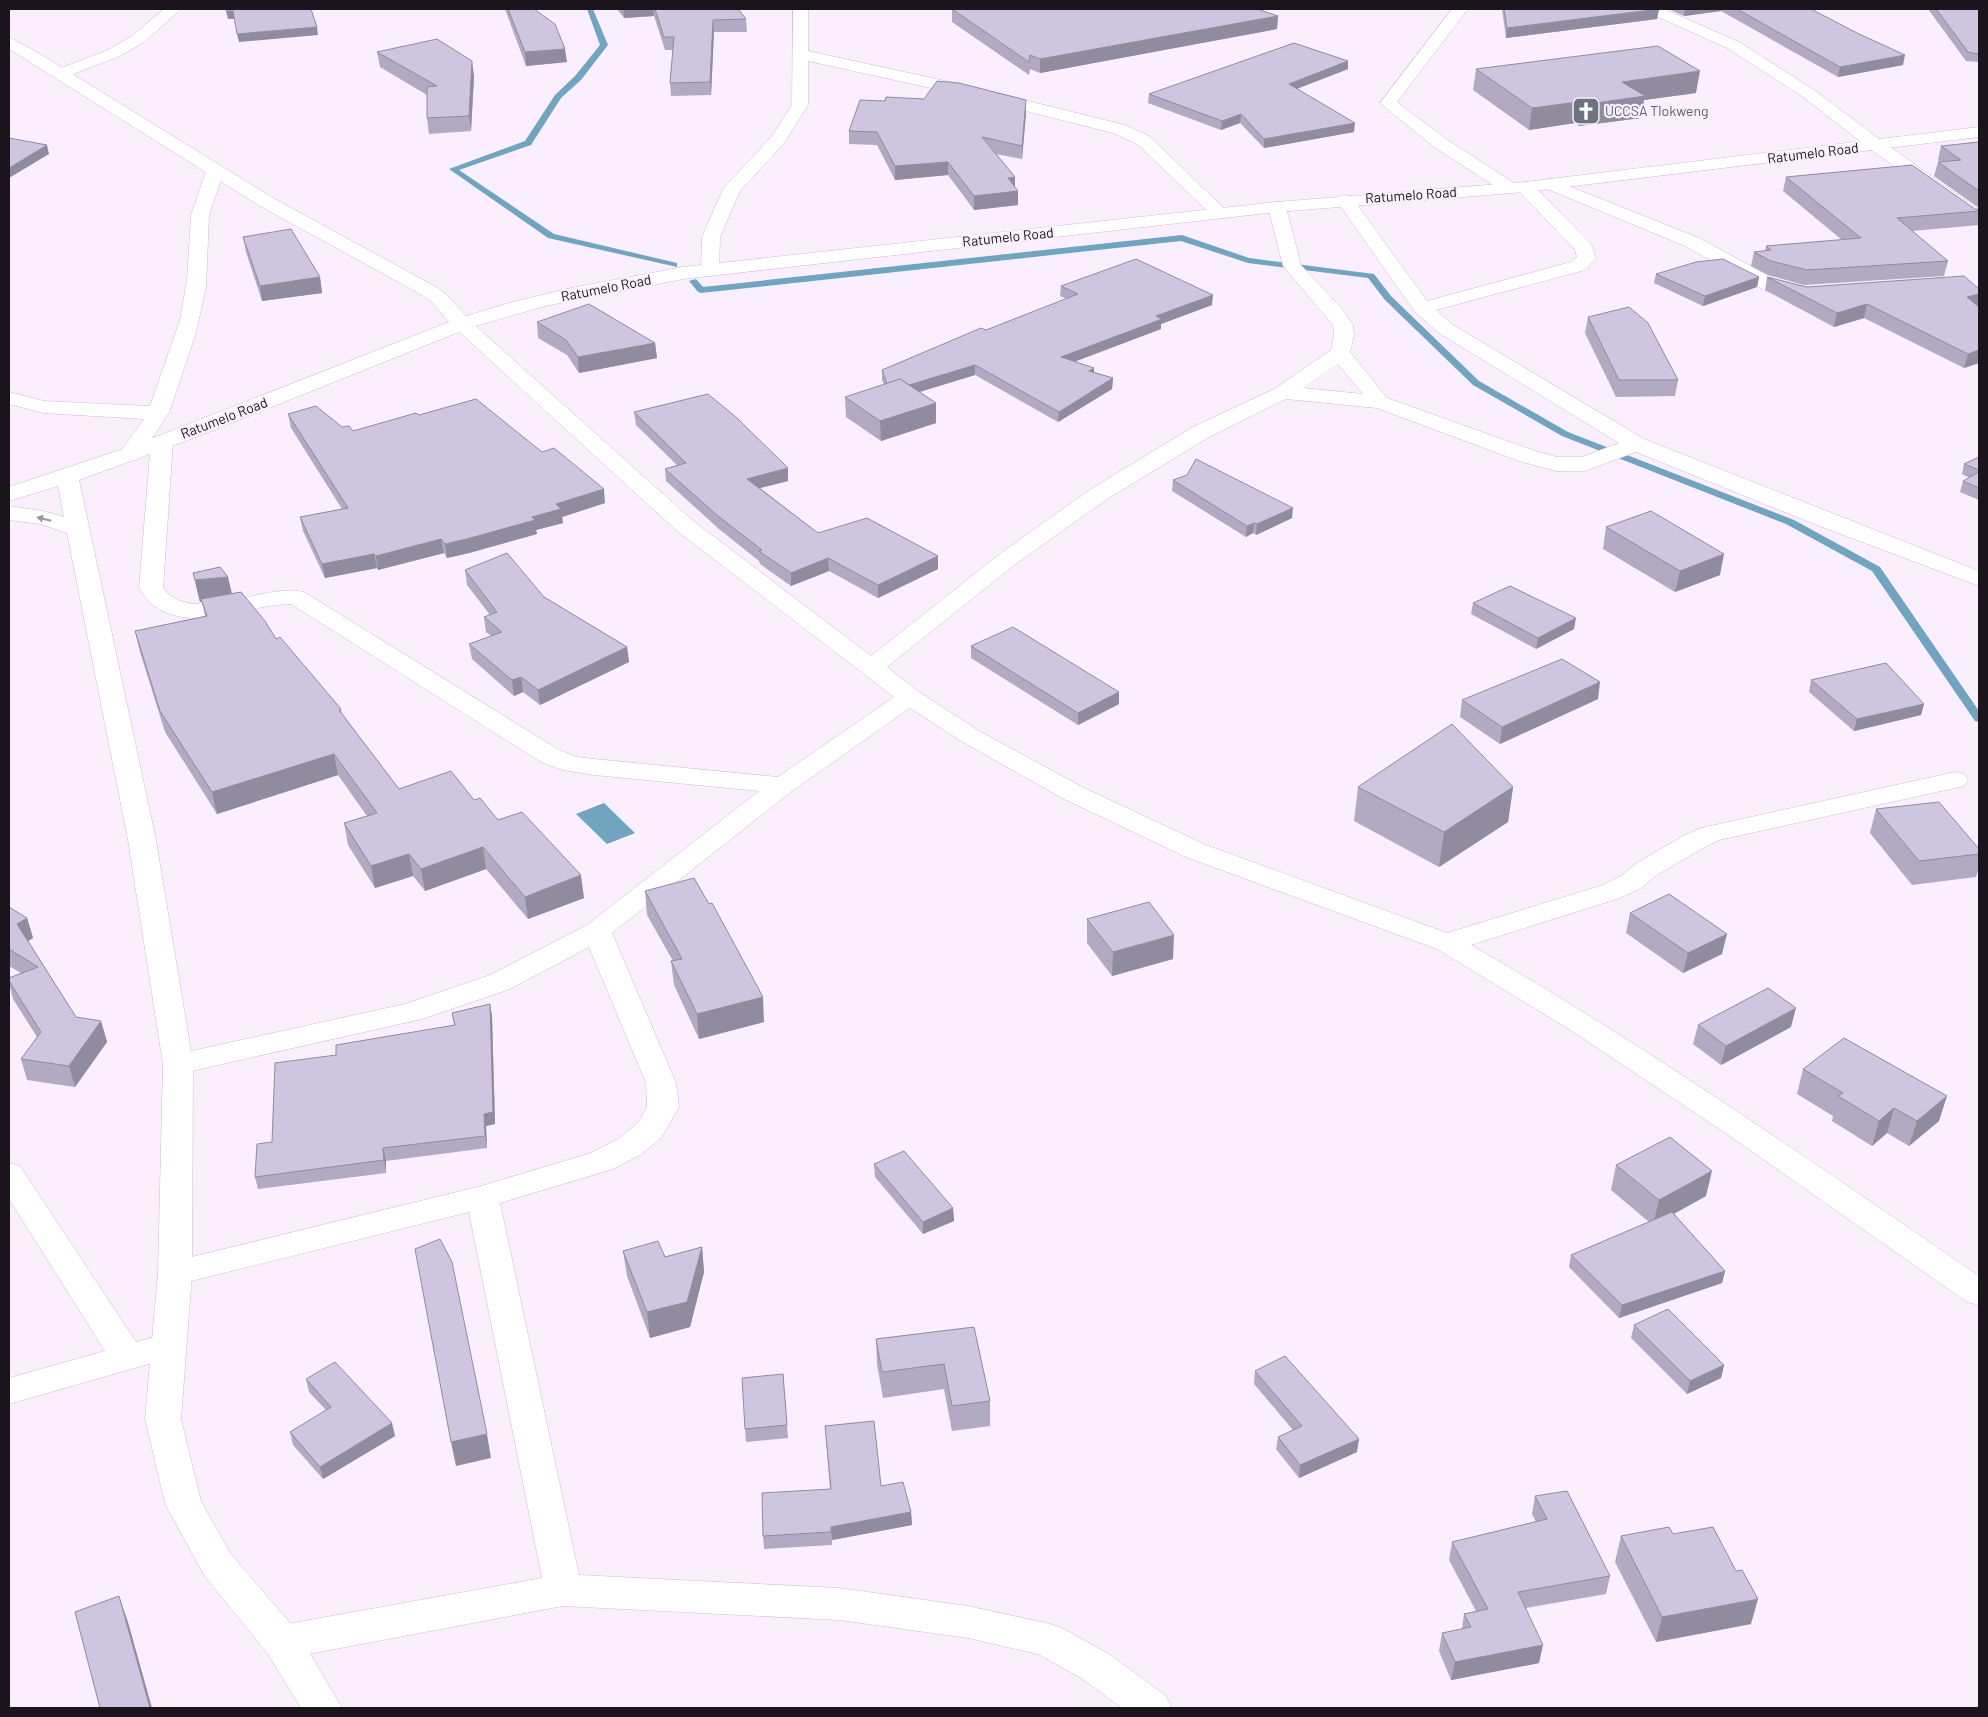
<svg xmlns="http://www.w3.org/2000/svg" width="1988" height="1717" font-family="Barlow,sans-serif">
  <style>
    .water { fill: #70a4c0 }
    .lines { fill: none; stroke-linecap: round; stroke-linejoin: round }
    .stream { fill: #70a4c0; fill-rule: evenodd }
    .minor-casing { stroke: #cebad2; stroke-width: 1 }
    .tertiary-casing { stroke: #cebad2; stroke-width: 1 }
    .minor { fill: #fff; fill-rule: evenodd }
    .tertiary { fill: #fff; fill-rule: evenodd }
    .wall { fill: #b1aac2 }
    .shaded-wall { fill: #908b9e }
    .building { fill: #cec6e1; stroke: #908b9e }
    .oneway { fill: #989599 }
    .labels { text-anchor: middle; stroke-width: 4.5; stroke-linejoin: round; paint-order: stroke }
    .far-worship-label { font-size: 14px; fill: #5b616d; stroke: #fbeffe; text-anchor: start }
    .far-street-label { font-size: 14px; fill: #1b141d; stroke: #fbeffe }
  </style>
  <rect width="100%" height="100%" fill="#fbeffe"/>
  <polygon class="water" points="604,803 635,833 607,844 576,814"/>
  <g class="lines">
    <g class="stream">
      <polygon points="587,9 593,9 608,45 581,80 561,98 531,145 459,170 554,234 677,263 677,267 548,238 449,169 525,141 555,95 575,76 600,45"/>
      <polygon points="1182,235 1249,258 1374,274 1391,296 1479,381 1568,432 1794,520 1880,567 1979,711 1979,722 1975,721 1872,571 1786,524 1562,436 1473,385 1385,300 1368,278 1248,263 1181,241 701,293 698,292 689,281 696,279 703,287"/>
    </g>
    <g class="minor-casing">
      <g id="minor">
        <polygon points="164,9 181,9 144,42 120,56 68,76 56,76 54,73 56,70 108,50 132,36"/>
        <polygon points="793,9 808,9 808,51 964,85 1125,125 1149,136 1229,213 1226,217 1220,218 1214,217 1137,144 1113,133 963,95 808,61 808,105 784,143 740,191 720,237 719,270 717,274 710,276 703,274 701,270 702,237 723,189 772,136 792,105"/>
        <path d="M1452,9H1468L1397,102L1446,139L1517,185L1525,182L1531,183L1591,244L1596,258L1585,270L1436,310L1453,325L1644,439L1979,571V586L1817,525L1636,452L1585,471H1556L1519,461L1377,408L1286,399L1209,437L1107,499L1017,563L887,667L919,692L979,731L1082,787L1206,845L1447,933L1600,886L1621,876L1637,863L1683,836L1701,828L1955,772L1964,774L1968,780L1964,786L1719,840L1703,848L1657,875L1641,888L1620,898L1471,945C1647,1046 1812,1162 1979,1276V1305L1967,1302L1727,1134L1569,1029L1437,949L1186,857L1064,799L961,741L910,708L792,791L612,933L676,1083L679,1107L661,1138L640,1155L613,1169L500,1203L579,1575L839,1588L968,1606L1046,1623L1060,1627L1109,1654L1166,1696L1172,1708H1122L1081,1678L1038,1654L968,1638L839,1620L563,1606L282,1659L268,1654L263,1642L268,1630L282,1625L542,1578L469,1212L175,1285L163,1282L158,1273L163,1264L481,1186L591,1153L618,1139L638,1123L647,1107L646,1083L589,947L510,989L422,1019L178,1074L167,1071L163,1064L167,1057L178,1054L405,1004L490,975L587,925L759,791L594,775L563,770L541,762L291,604C248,604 195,634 154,606C148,602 143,594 139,588L151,442L154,437L162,436L170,437L173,442L163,588C193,627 265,582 304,592L559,750L577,757L594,759L778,777L894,697L676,530L455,328L452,324L455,320L462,318L469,320L692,520L871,656L1001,553L1091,489L1193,427L1276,388L1331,350L1334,336L1333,325L1283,266L1268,207L1271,203L1277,202L1283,203L1286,207L1301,265L1342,309L1353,325L1354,336L1350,352L1387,398L1535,451L1557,457H1582L1619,443L1439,333L1415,312L1336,200L1339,196L1345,195L1351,196L1427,301L1571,262L1577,257L1575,250L1518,190L1510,193L1504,192L1434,147L1380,103ZM1338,364L1363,394L1303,388Z"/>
        <polygon points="1644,9 1664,9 1739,42 1814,90 1882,141 1979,210 1979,223 1973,222 1870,149 1802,96 1727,48 1647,12"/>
        <polygon points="215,166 221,167 224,171 209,215 206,288 195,336 169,413 137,460 129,461 121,460 118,455 144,419 43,413 9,404 9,392 44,401 150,406 180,320 187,280 191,215 206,171 209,167"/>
        <polygon points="1551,179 1699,238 1780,282 1808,289 1811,293 1808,297 1801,299 1787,297 1766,291 1685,246 1545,188 1542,184 1545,180"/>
        <polygon points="9,1163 20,1166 136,1342 168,1333 180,1337 185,1346 180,1355 9,1404 9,1378 105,1351 9,1199"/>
      </g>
    </g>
    <g class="tertiary-casing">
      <polygon id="tertiary" points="9,37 40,54 273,198 436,287 446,294 466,316 509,303 571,288 683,267 1277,202 1525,182 1979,127 1979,137 1525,192 1277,212 683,279 545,306 469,328 194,438 79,480 156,840 193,1064 192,1273 181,1419 201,1501 230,1553 296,1630 342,1708 301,1708 268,1654 204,1575 170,1513 165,1503 145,1419 158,1273 163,1064 128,840 67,533 40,524 9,520 9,506 43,511 64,517 58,486 9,501 9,487 135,445 449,322 432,302 422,295 260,206 9,49"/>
    </g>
    <use href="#minor" class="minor"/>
    <use href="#tertiary" class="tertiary"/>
  </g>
  <g class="wall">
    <polygon points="505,9 534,9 567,62 526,66"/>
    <polygon points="617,9 738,9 746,19 747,32 714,32 711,95 671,96 670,83 673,50 665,50 654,16 624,18"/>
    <polygon points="952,9 1266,9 1260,10 1278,16 1277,29 1040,73 1030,69 1029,75 952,22"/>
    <polygon points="1502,9 1659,9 1657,19 1506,38"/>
    <polygon points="1668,9 1811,9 1903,65 1838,77 1721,11 1684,16"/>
    <polygon points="1928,9 1979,9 1979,62 1966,61"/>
    <polygon points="377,52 474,76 471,131 429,134 427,118 427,95 380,67"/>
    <polygon points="1348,61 1348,69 1297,89 1354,132 1264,148 1240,123 1221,130 1148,103 1149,94"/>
    <polygon points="1476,69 1696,93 1644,100 1641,118 1579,126 1575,123 1529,130 1473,90"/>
    <polygon points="1026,113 1022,159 996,154 1015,177 1015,187 1018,205 974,210 948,175 895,180 877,145 849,144 849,131"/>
    <polygon points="1979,142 1979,208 1934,176 1938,162 1940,162 1938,160 1941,146"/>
    <polygon points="1786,177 1979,210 1979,225 1912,231 1948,261 1944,276 1804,285 1768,275 1751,266 1754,252 1765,251 1766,246 1842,240 1783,191"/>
    <polygon points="243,237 320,277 322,293 262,301 246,252"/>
    <polygon points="1656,274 1759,277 1757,287 1703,306 1654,283"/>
    <polygon points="1767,277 1807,287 1979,289 1979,363 1964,368 1864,318 1834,327 1765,290"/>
    <polygon points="1061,286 1212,305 1161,324 1161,329 1075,361 1094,372 1113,378 1112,389 1058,422 975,375 919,392 936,403 936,423 881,441 846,417 845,397 884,385 882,380 882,370 1067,299 1060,296"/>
    <polygon points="1588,317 1678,380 1675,396 1616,397 1585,333"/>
    <polygon points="537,322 655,343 657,358 579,373 567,355 538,338"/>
    <polygon points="634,412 788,481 760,488 818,533 938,556 938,569 878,598 829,571 791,586 760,564 759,561 719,529 666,481 665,469 677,465 636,425"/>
    <polygon points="288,414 342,427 353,431 419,415 605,503 562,517 563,523 536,530 537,534 469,553 447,558 444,553 378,570 377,568 325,578 303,531 300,517 342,509 291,428"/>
    <polygon points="1979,457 1979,500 1960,492 1963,481 1970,478 1962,474 1964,464"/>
    <polygon points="1173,480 1292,518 1256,535 1253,533 1246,537 1172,491"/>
    <polygon points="1606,527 1720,575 1675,592 1603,549"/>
    <polygon points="465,570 544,597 627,647 629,662 540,705 523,692 514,696 472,659 469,644 491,636 486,632 484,617 490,615 467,585"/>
    <polygon points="193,573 232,594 276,639 341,709 342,714 399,789 474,800 584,898 528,919 486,869 425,891 413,876 375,888 348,845 344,823 367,816 338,775 217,814 165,732 140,652 135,631 205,616 202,602 200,602 198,595"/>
    <polygon points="1473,603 1574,629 1536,649 1471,614"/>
    <polygon points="971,646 1119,692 1119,704 1078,725 971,658"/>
    <polygon points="1811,680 1924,704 1921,715 1854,731 1809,692"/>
    <polygon points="1598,699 1500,744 1460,717 1462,700"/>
    <polygon points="1358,787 1513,787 1508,822 1439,867 1354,821"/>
    <polygon points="1876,809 1979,849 1979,867 1976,877 1912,885 1870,833"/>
    <polygon points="645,891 764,1022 699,1039 674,985 671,961 673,961 647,915"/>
    <polygon points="9,907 27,918 33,938 28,941 76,1017 101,1021 107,1042 75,1087 27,1080 21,1059 37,1037 13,999 9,983 9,978 21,973 9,966"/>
    <polygon points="1630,913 1722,954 1683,973 1626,933"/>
    <polygon points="1087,919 1173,959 1112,976 1087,943"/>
    <polygon points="490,1004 492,1016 495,1124 486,1126 487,1148 386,1161 386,1173 258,1189 255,1177 272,1142 336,1055 454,1025 452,1013"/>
    <polygon points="1698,1025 1791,1027 1721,1065 1693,1044"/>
    <polygon points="1803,1069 1939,1121 1909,1146 1887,1133 1872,1146 1832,1121 1833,1116 1797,1094"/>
    <polygon points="874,1164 953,1208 954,1221 923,1234 875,1177"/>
    <polygon points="1616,1165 1706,1196 1674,1214 1725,1271 1722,1283 1619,1318 1569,1267 1571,1255 1649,1222 1611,1190"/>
    <polygon points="702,1247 704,1272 690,1327 650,1338 627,1276 623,1251 665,1257"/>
    <polygon points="1634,1325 1724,1365 1721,1378 1687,1394 1631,1338"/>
    <polygon points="974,1327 990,1401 990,1426 952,1431 944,1389 883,1398 877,1364 876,1339"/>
    <polygon points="1255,1371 1357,1452 1299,1478 1276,1449 1278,1437 1293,1430 1254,1384"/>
    <polygon points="783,1374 788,1438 746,1442 745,1429"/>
    <polygon points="306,1379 395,1436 323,1479 293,1445 290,1432 326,1410 309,1392"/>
    <polygon points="825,1426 881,1486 911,1512 912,1525 832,1540 832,1545 764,1549 763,1536 830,1489"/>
    <polygon points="1535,1496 1610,1576 1606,1594 1526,1608 1539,1663 1451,1680 1439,1651 1442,1633 1462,1629 1464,1614 1476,1611 1449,1560 1452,1542 1536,1522 1532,1514"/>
    <polygon points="1673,1534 1751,1624 1656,1642 1615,1562 1621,1536"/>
  </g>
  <g class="shaded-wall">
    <polygon points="623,9 653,9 654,16 624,18"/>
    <polygon points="1659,9 1657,19 1506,38 1507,28"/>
    <polygon points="1685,9 1721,9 1721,11 1684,16"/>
    <polygon points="226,11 233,11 235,19 228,19"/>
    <polygon points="1278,16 1277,29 1040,73 1040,59"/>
    <polygon points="713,20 714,32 711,95 710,82"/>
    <polygon points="317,27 318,35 239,42 237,34"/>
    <polygon points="565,49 567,62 526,66 525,52"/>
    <polygon points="1905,55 1903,65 1838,77 1840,67"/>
    <polygon points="472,61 474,76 471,131 469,116"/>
    <polygon points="1348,61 1348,69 1288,92 1289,84"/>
    <polygon points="1700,71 1696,93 1644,100 1641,118 1579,126 1582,105 1622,82"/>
    <polygon points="1026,100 1026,113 1022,159 1022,146"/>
    <polygon points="1578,102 1575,123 1529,130 1532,108"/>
    <polygon points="1241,114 1240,123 1221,130 1222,121"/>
    <polygon points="1355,123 1354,132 1264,148 1264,139"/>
    <polygon points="47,145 49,154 9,178 9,168"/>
    <polygon points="948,162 948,175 895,180 895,166"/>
    <polygon points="1015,177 1015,191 1008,178"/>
    <polygon points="1018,191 1018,205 974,210 974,196"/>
    <polygon points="320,277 322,293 262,301 260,286"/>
    <polygon points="1759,277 1757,287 1703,306 1705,296"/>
    <polygon points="1979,294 1979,306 1964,311 1967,297"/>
    <polygon points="1213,295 1212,305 1161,324 1161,329 1061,367 1061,357 1156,316"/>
    <polygon points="1867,304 1864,318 1834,327 1837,313"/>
    <polygon points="655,343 657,358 579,373 578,357"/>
    <polygon points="1979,350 1979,363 1964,368 1968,354"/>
    <polygon points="975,365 975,375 890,401 890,391"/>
    <polygon points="1094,368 1094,378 1089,371"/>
    <polygon points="1113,378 1112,389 1058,422 1059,412"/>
    <polygon points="936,403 936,423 881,441 880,421"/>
    <polygon points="788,468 788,481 748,491 747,479"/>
    <polygon points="604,489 605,503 562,517 563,523 536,530 537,534 469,553 447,558 445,544 556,504"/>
    <polygon points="1293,508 1292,518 1256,535 1257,524"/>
    <polygon points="1254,523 1253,533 1246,537 1247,526"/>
    <polygon points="441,539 444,553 378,570 376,556"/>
    <polygon points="374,554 377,568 325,578 322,564"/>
    <polygon points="1724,554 1720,575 1675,592 1680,571"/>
    <polygon points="938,556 938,569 878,598 878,585"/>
    <polygon points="828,558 829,571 791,586 791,573"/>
    <polygon points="228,577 233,598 200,602 195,580"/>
    <polygon points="1576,618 1574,629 1536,649 1538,638"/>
    <polygon points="627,647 629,662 540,705 538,690"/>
    <polygon points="521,677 523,692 514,696 512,680"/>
    <polygon points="1600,682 1598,699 1500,744 1502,727"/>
    <polygon points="1119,692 1119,704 1078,725 1078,713"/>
    <polygon points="1924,704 1921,715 1854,731 1857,719"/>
    <polygon points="334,754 338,775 217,814 212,792"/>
    <polygon points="1513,787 1508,822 1439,867 1444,832"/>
    <polygon points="483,847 486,869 425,891 421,869"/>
    <polygon points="409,854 413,876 375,888 371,866"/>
    <polygon points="581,875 584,898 528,919 525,897"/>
    <polygon points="27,918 33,938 23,944 17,924"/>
    <polygon points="1727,934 1722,954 1683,973 1688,953"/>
    <polygon points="1174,935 1173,959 1112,976 1113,952"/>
    <polygon points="763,997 764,1022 699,1039 697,1014"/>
    <polygon points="490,1004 492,1016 495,1124 486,1126 487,1148 485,1136 484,1114"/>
    <polygon points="1796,1008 1791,1027 1721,1065 1726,1046"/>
    <polygon points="101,1021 107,1042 75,1087 69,1066"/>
    <polygon points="1947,1096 1939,1121 1909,1146 1917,1121"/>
    <polygon points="1894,1108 1887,1133 1872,1146 1879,1121"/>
    <polygon points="383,1148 386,1161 386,1173 384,1160"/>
    <polygon points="1712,1171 1706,1196 1653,1225 1659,1200"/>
    <polygon points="953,1208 954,1221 923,1234 923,1222"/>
    <polygon points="702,1247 704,1272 690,1327 650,1338 647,1312"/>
    <polygon points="1725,1271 1722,1283 1619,1318 1622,1305"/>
    <polygon points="1724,1365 1721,1378 1687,1394 1690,1381"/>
    <polygon points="392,1423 395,1436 323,1479 320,1467"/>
    <polygon points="487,1434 491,1458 456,1466 451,1442"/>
    <polygon points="1359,1439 1357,1452 1299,1478 1300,1465"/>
    <polygon points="911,1512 912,1525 832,1540 831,1527"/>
    <polygon points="119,1596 128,1622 152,1708 150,1708"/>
    <polygon points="1758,1599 1751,1624 1656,1642 1662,1617"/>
    <polygon points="1543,1645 1539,1663 1451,1680 1455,1662"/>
  </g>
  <g class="building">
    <polygon points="227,9 311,9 317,27 237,34 233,11 226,11"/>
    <polygon points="508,9 534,9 555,24 565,49 525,52"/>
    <polygon points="655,9 738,9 746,19 713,20 710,82 670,83 674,37 664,37"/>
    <polygon points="952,9 1257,9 1278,16 1040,59 1030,55 1029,62"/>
    <polygon points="1504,9 1659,9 1507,28"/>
    <polygon points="1737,9 1811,9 1857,33 1905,55 1840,67"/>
    <polygon points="1936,9 1979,9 1979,54 1968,52"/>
    <polygon points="437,39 472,61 469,116 427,118 427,87 437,86 377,52"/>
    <polygon points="1294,43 1348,61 1289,84 1355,123 1264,139 1241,114 1222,121 1149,94"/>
    <polygon points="1658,46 1700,71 1622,82 1645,96 1582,105 1578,102 1532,108 1476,69"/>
    <polygon points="937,81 959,83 1026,100 1022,146 982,137 1015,177 1008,178 1018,191 974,196 948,162 895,166 877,132 849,131 860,100 885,101 886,97 924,99"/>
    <polygon points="9,138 47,145 9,168"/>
    <polygon points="1979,142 1979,191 1938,162 1961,160 1941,146"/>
    <polygon points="1912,165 1975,209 1979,210 1979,211 1897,218 1948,261 1807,270 1771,261 1754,252 1771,250 1766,246 1861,238 1786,177"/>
    <polygon points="291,229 320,277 260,286 243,237"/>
    <polygon points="1136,259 1213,295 1156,316 1162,319 1061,357 1094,368 1089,371 1113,378 1059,412 975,365 909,385 900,379 887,384 882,370 981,328 986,330 1078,294 1061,286"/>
    <polygon points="1723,259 1759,277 1705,296 1656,274 1696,262"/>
    <polygon points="1964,276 1979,289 1979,294 1967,297 1979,307 1979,350 1968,354 1867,304 1837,313 1767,277 1807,287"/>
    <polygon points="589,304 655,343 578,357 566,340 537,322"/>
    <polygon points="1629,307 1648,323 1678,380 1619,380 1588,317"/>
    <polygon points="900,379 936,403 880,421 845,397"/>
    <polygon points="708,394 737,418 788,468 747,479 818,533 867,518 938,556 878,585 828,558 791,573 759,551 762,550 718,516 665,469 686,463 634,412"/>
    <polygon points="476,399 542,452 554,448 604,489 556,504 561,509 532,517 535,520 467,539 445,544 441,539 376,556 374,554 322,564 300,517 348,508 288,414 316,406 342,427 349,426 353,431 416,413 419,415"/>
    <polygon points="1979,457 1979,470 1964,464"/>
    <polygon points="1196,459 1293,508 1257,524 1254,523 1247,526 1173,480 1187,475"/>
    <polygon points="1979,472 1979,488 1963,481"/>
    <polygon points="1651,511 1724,554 1680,571 1606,527"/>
    <polygon points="507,553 544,597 627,647 538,690 521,677 512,680 469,644 502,632 484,617 497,612 465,570"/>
    <polygon points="220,567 228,577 195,580 193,573"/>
    <polygon points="1510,586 1576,618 1538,638 1473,603"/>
    <polygon points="241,592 265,621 276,639 280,637 341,709 339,710 399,789 451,771 474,800 480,798 498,820 522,812 581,875 525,897 483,847 421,869 409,854 371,866 344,823 377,813 334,754 212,792 160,711 135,631 207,616 201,599"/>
    <polygon points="1013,627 1119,692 1078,713 971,646"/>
    <polygon points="1562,659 1600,682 1502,727 1462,700"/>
    <polygon points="1886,663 1924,704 1857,719 1811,680"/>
    <polygon points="1452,724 1513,787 1444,832 1358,787"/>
    <polygon points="1939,802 1979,849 1979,854 1919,861 1876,809"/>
    <polygon points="694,878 709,904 712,903 763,997 697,1014 671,961 682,959 645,891"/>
    <polygon points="1669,894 1727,934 1688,953 1630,913"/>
    <polygon points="1149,902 1174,935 1113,952 1087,919"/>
    <polygon points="9,907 27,918 17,924 76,1017 101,1021 69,1066 21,1059 41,1032 9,981 9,978 38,967 9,949"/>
    <polygon points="1768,988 1796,1008 1726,1046 1698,1025"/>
    <polygon points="490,1004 493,1112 484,1114 485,1136 383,1148 384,1160 255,1177 257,1144 272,1142 275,1063 336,1055 336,1045 455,1025 452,1013"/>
    <polygon points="1844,1038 1947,1096 1917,1121 1894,1108 1879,1121 1838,1096 1843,1093 1803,1069"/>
    <polygon points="1670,1137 1712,1171 1659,1200 1616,1165"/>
    <polygon points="904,1151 953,1208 923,1222 874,1164"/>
    <polygon points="1672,1212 1725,1271 1622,1305 1571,1255"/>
    <polygon points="440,1239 452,1262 487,1434 451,1442 415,1249"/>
    <polygon points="658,1241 665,1257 702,1247 687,1302 647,1312 623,1251"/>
    <polygon points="1668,1309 1724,1365 1690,1381 1634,1325"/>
    <polygon points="974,1327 990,1401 952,1406 944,1364 882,1372 876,1339"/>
    <polygon points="1285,1356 1359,1439 1300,1465 1278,1437 1302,1426 1255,1371"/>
    <polygon points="335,1362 392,1423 320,1467 290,1432 331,1407 306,1379"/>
    <polygon points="783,1374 787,1425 745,1429 742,1378"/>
    <polygon points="874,1421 881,1486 903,1482 911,1512 831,1527 831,1532 763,1536 762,1493 831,1489 825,1426"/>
    <polygon points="1567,1491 1610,1576 1518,1592 1543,1645 1455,1662 1442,1633 1471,1627 1464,1614 1488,1609 1452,1542 1547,1519 1535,1496"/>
    <polygon points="1669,1527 1673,1534 1713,1527 1736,1571 1742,1570 1758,1599 1662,1617 1621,1536"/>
    <polygon points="119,1596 150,1708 100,1708 75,1612"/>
  </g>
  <defs><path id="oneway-solid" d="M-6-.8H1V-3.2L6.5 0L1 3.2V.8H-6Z" transform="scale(1.25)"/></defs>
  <use class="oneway" href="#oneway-solid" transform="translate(44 519) rotate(-166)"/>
  <defs>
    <g id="church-square" transform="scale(1.4375)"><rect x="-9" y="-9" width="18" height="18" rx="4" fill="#6b7280" stroke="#fbeffe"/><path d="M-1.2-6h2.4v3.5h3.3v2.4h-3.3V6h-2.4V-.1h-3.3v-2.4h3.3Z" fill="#fff"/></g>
  </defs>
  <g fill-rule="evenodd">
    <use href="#church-square" x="1586" y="111"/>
  </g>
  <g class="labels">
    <g class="far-worship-label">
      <text x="1605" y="116">UCCSA Tlokweng</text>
    </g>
    <g class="far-street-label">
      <text transform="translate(1813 153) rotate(-7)" y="5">Ratumelo Road</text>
      <text transform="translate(1411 195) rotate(-4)" y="5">Ratumelo Road</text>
      <text transform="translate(1008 237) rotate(-6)" y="5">Ratumelo Road</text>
      <text transform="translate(606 288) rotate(-11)" y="5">Ratumelo Road</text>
      <text transform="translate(224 418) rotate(-21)" y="5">Ratumelo Road</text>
    </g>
  </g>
  <rect width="1988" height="1717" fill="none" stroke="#1b141d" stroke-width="20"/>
</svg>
